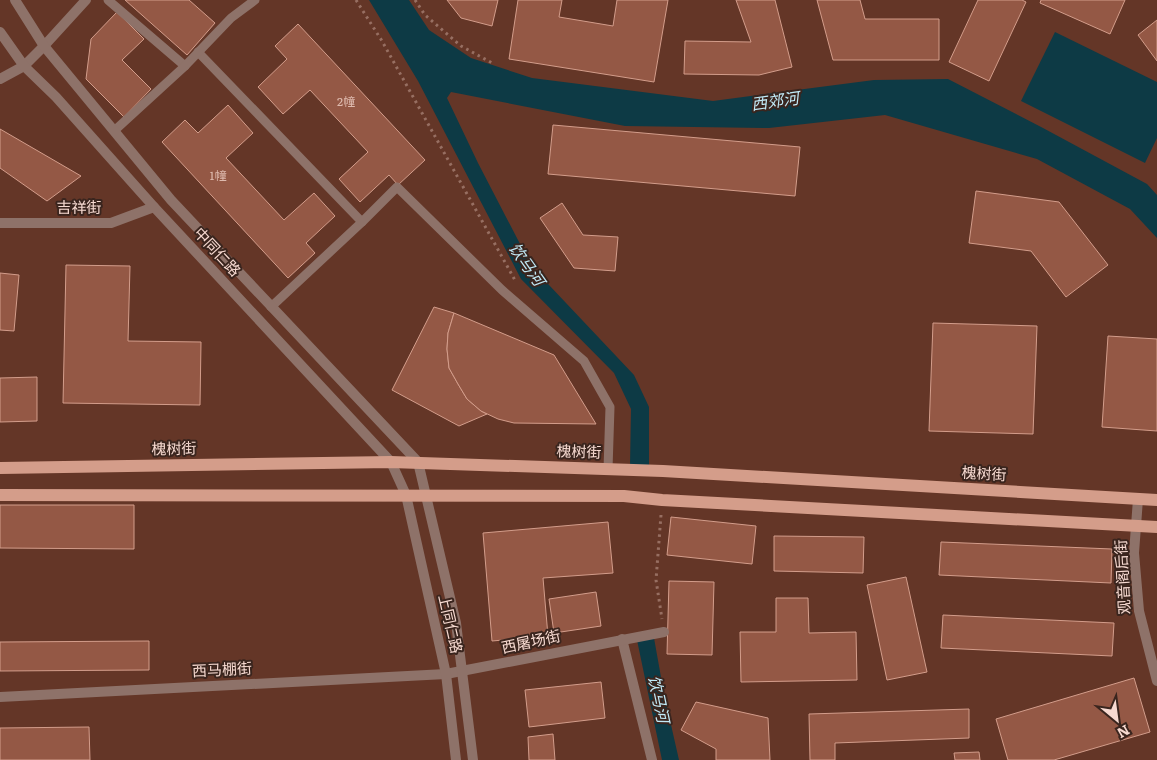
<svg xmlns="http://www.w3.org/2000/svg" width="1157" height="760" font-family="Literata,'Noto Sans SC',serif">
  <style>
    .water { fill: #0d3a45 }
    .building { fill: #945845; stroke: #d39d8b }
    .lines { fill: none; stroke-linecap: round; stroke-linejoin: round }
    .path { stroke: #976f62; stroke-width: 3; stroke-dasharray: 2.5 4; stroke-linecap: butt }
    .service { stroke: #8e7269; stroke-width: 9 }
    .minor { stroke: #8e7269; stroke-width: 10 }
    .tertiary { stroke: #8e7269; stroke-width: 10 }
    .primary { stroke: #d49d8a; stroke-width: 12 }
    .labels { text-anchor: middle; stroke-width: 4; stroke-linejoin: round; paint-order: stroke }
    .number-label { font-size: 12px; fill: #debaae }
    .street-label { font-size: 15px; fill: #f7dad1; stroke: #3a251e }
    .water-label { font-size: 16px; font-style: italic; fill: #c1eaf7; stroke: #3a251e }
  </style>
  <rect width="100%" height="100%" fill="#643627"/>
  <g class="water">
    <polygon points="369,0 409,0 429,30 471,58 532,78 713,101 874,80 948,79 1043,128 1147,184 1157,195 1157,238 1130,209 1037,159 885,115 769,128 625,126 451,92 447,98 478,163 532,267 634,375 649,407 649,465 630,466 631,409 614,373 521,279 418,81"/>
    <polygon points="1055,32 1157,82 1157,138 1145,163 1021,101"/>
    <polygon points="654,638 664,694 679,760 662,760 637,640"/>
  </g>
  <g class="building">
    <polygon points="125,0 189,0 215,23 187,55"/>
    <polygon points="447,0 498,0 492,26 461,18"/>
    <polygon points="518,0 562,0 559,17 613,26 617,0 668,0 654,82 509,59"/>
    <polygon points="736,0 775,0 792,67 759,75 684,74 685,41 751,42"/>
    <polygon points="817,0 860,0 865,19 939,19 939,60 833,60"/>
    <polygon points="978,0 1022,0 1026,2 989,81 949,62"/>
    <polygon points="1041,0 1125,0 1110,34 1040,3"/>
    <polygon points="117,12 144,39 122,60 151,89 124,117 86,79 91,39"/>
    <polygon points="1157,20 1157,61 1138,35"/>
    <polygon points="298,24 425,160 398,185 389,175 360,202 339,179 368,152 310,90 283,114 258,87 287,59 275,46"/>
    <polygon points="228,105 253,133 226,158 284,220 314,193 335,216 306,243 315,253 288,278 162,142 185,120 198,133"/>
    <polygon points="553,125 800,147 795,196 548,174"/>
    <polygon points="0,129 81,176 47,201 0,168"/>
    <polygon points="976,191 1059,202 1108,265 1066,297 1031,251 969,243"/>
    <polygon points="562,203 583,235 618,237 615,271 574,268 540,218"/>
    <polygon points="66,265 130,266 128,341 201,342 200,405 63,403"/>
    <polygon points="0,273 19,275 14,331 0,330"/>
    <polygon points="434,307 454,313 448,333 447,349 449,368 458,384 467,399 481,411 487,414 459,426 392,390"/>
    <polygon points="454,313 554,355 596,424 514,423 498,419 481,411 467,399 458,384 449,368 447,349 448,333"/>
    <polygon points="933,323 1037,326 1033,434 929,431"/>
    <polygon points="1108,336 1157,339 1157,431 1102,427"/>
    <polygon points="37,377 37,421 0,422 0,378"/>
    <polygon points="0,505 134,505 134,549 0,548"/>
    <polygon points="671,517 756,526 752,564 667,555"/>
    <polygon points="608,522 613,573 543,578 548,636 492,641 483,533"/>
    <polygon points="774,536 864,537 863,573 774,571"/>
    <polygon points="941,542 1112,549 1111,583 939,575"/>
    <polygon points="906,577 927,672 887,680 867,585"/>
    <polygon points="669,581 714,582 712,655 667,654"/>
    <polygon points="596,592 601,626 554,633 549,599"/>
    <polygon points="776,598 808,598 809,633 856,632 857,680 741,682 740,632 776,632"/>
    <polygon points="943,615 1114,623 1112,656 941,648"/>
    <polygon points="149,641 149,670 0,671 0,642"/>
    <polygon points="1134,678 1150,732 1054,760 1008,760 996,719"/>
    <polygon points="601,682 605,718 529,727 525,690"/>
    <polygon points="696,702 768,718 770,760 716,760 716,749 681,730"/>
    <polygon points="969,709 969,738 835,743 835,760 810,760 809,714"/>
    <polygon points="89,727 90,760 0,760 0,728"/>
    <polygon points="553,734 555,760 529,760 528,737"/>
    <polygon points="979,752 980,760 955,760 954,753"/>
  </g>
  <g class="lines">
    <g class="path">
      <polyline points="356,0 382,41 516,282"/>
      <polyline points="415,0 425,15 461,46 494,64"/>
      <polyline points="661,515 656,580 662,619"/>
    </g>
    <g class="service">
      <polyline points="108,0 185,66"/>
      <polyline points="198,52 362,222 271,307"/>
      <polyline points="114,131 185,66 231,18 255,0"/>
      <polyline points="362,222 397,187 502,290 584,361 610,407 608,469"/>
    </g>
    <g class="minor">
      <polyline points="0,79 24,66 44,46 86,0"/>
      <polyline points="0,223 111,223 154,207"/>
      <polyline points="1138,499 1134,553 1139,611 1157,681"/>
      <polyline points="622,639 652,760"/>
      <polyline points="0,697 446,674 664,632"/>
    </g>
    <g class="tertiary">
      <polyline points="15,0 44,46 171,200 418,462 456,623 473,760"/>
      <polyline points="0,32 24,66 56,97 154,207 391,462 406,495 446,674 456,760"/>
    </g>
    <g class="primary">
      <polyline points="0,468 391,462 663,471 1157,500"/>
      <polyline points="0,495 624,496 662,500 1157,527"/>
    </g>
  </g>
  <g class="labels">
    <g class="number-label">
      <text x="346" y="106">2幢</text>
      <text x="218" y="180">1幢</text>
    </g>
    <g class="street-label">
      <text x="79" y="213">吉祥街</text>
      <text transform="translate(217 252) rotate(47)" y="5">中同仁路</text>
      <text transform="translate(174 449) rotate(-1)" y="5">槐树街</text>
      <text transform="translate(579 452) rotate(2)" y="5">槐树街</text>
      <text transform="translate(984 474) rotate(3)" y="5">槐树街</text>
      <text transform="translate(1123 577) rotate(-93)" y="5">观音阁后街</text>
      <text transform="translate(450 624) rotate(77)" y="5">上同仁路</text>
      <text transform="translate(531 642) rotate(-12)" y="5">西屠场街</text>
      <text transform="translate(222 670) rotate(-3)" y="5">西马棚街</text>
    </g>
    <g class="water-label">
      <text transform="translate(775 101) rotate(-8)" y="6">西郊河</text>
      <text transform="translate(527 264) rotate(55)" y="6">饮马河</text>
      <text transform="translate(659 699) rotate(78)" y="6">饮马河</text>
    </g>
  </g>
  <g transform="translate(1117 720) rotate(151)" stroke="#3a251e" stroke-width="4" paint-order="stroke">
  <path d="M0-4L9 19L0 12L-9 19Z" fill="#f7dad1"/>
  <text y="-8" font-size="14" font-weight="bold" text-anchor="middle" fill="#f7dad1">N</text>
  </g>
</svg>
